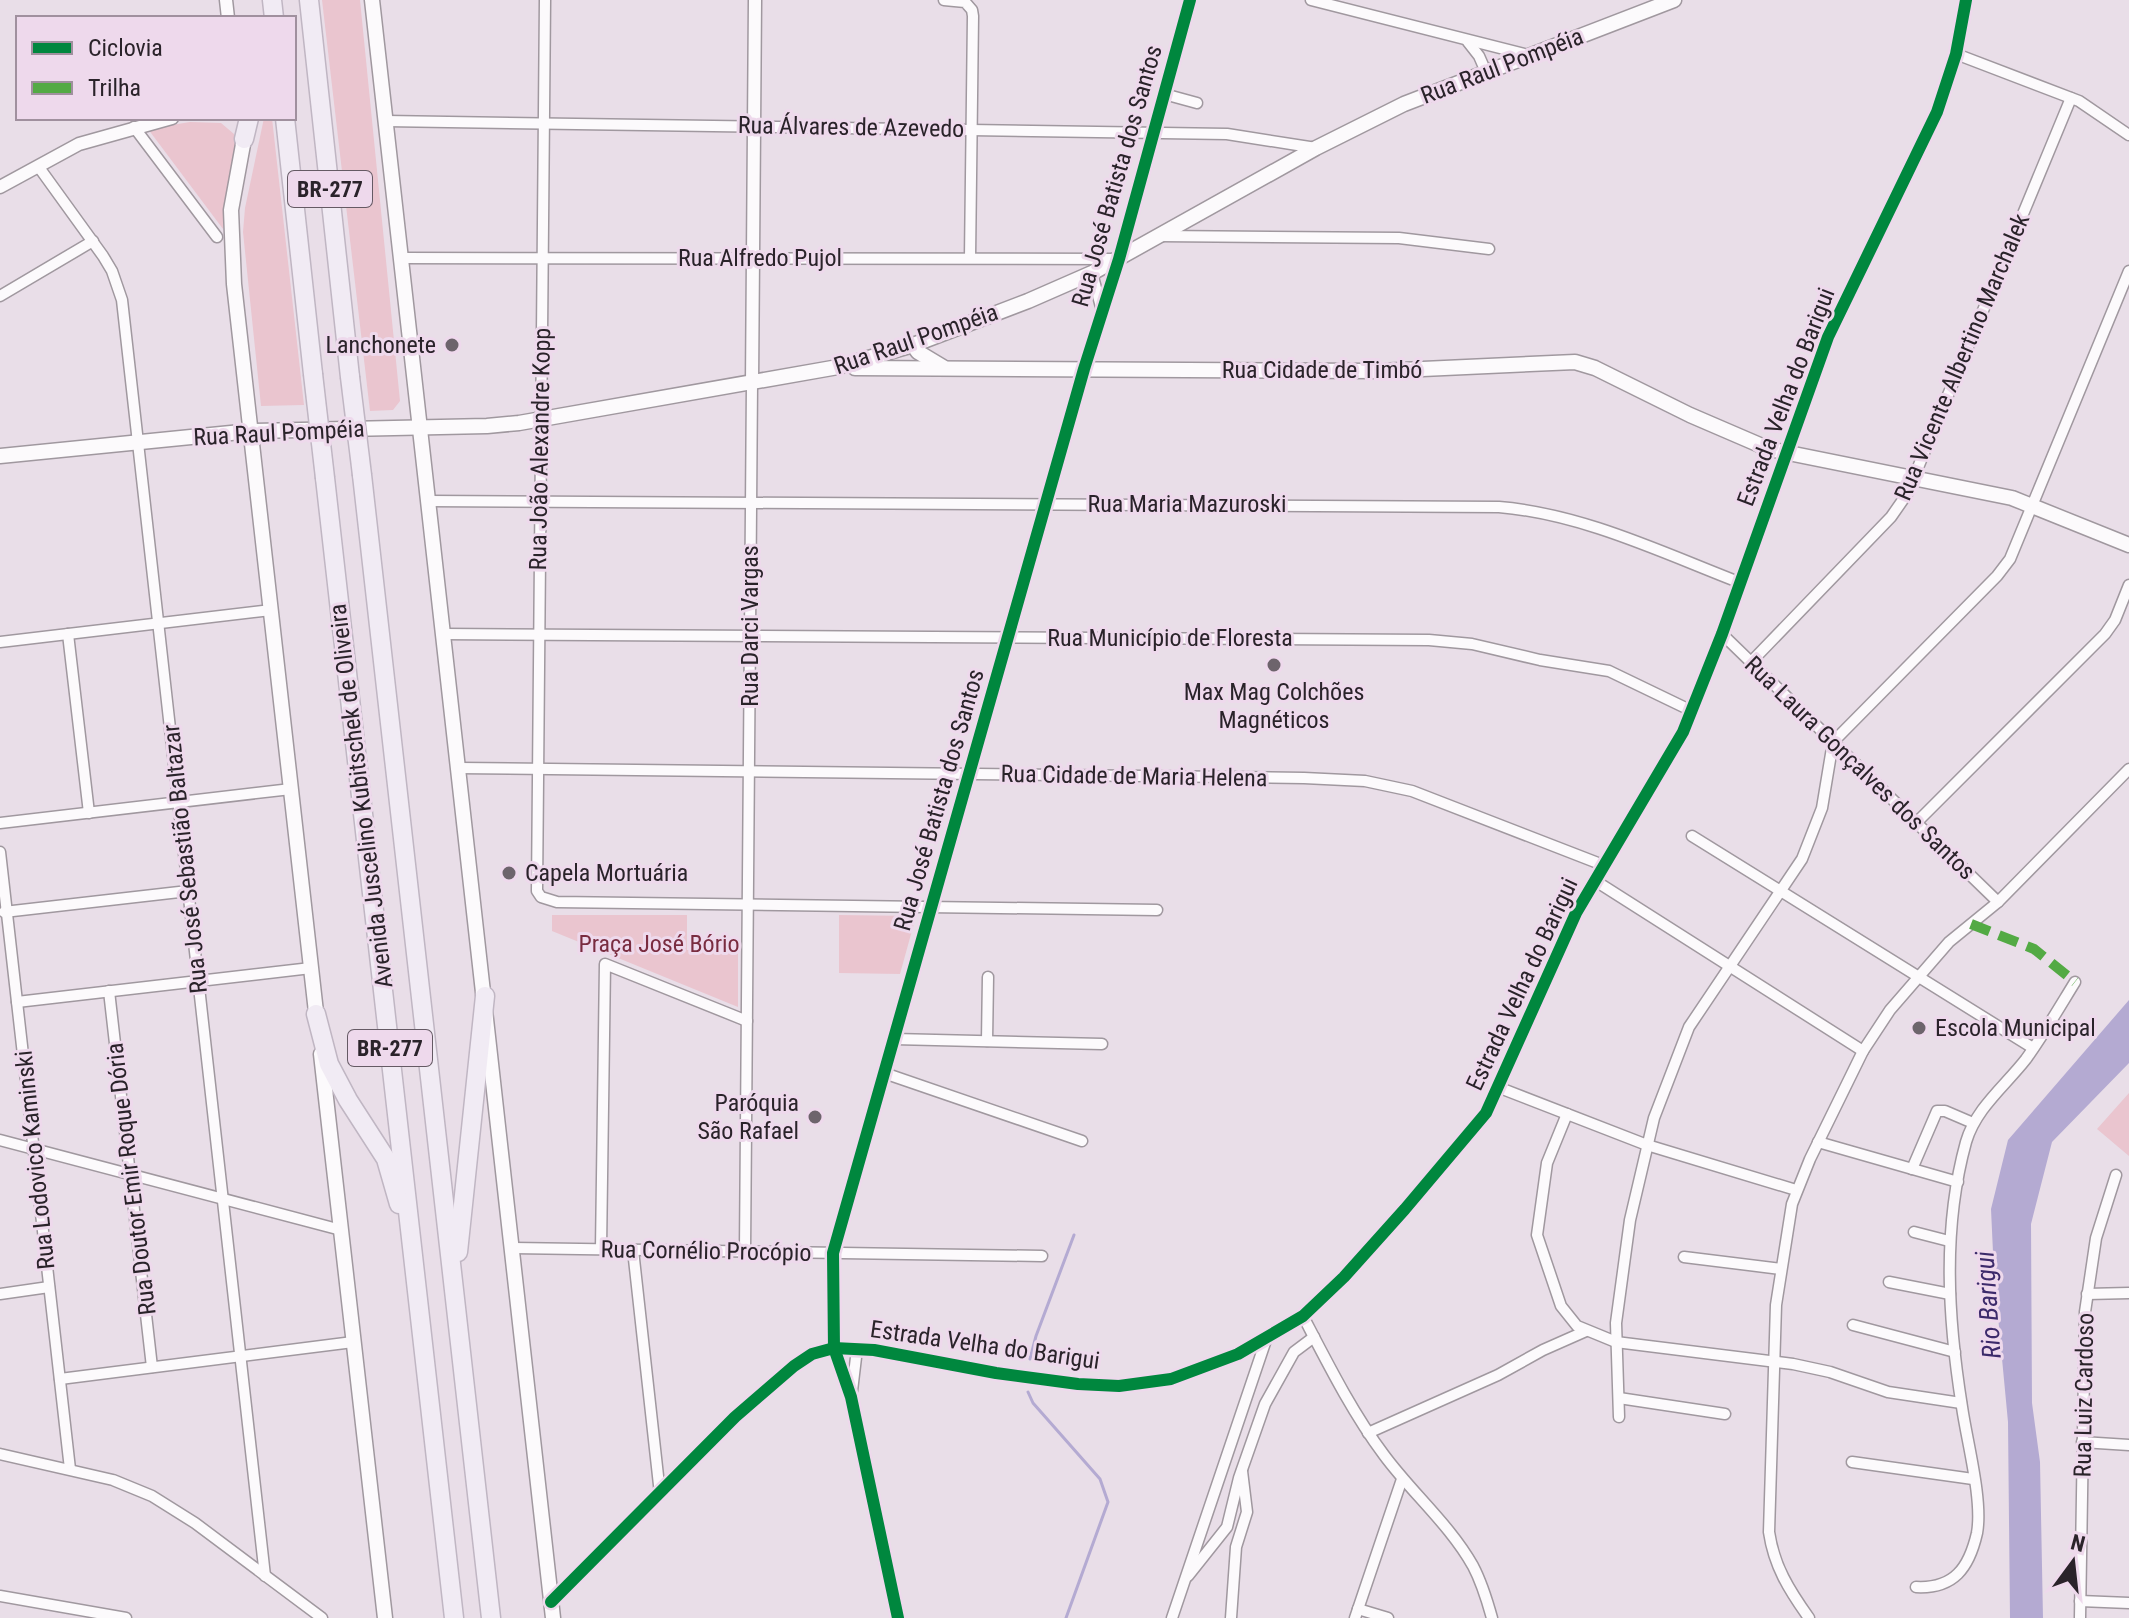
<svg xmlns="http://www.w3.org/2000/svg" width="2129" height="1618" font-family="'Roboto Condensed',sans-serif">
  <style>
    .green { fill: #eac5cf }
    .water { fill: #b4aad2 }
    .lines { fill: none; stroke-linecap: round; stroke-linejoin: round }
    .stream { stroke: #b4aad2; stroke-width: 3 }
    .minor-casing { stroke: #a0989f; stroke-width: 13 }
    .tertiary-casing { stroke: #a0989f; stroke-width: 15 }
    .secondary-casing { stroke: #a0989f; stroke-width: 17 }
    .motorway-casing { stroke: #c0b6c3; stroke-width: 21 }
    .minor { stroke: #fcfafc; stroke-width: 10 }
    .tertiary { stroke: #fcfafc; stroke-width: 12 }
    .secondary { stroke: #fcfafc; stroke-width: 14 }
    .motorway { stroke: #f1ebf4; stroke-width: 18 }
    .motorway-bridge-casing { stroke: #c0b6c3; stroke-width: 21; stroke-linecap: butt }
    .motorway-bridge { stroke: #f1ebf4; stroke-width: 18 }
    .quiet { stroke: #53aa44; stroke-width: 10; stroke-dasharray: 20 10; stroke-linecap: butt }
    .cycleway-casing { stroke: #eed9ec; stroke-width: 17 }
    .cycleway { stroke: #00873e; stroke-width: 12 }
    .poi-dot { fill: #6d646c; stroke: #eed9ec; stroke-width: 3 }
    .labels { text-anchor: middle; stroke-width: 6; stroke-linejoin: round; paint-order: stroke }
    .shield { fill: #eed9ec; stroke: #655a64; stroke-width: 2 }
    .shield-label { font-size: 22px; font-weight: bold; fill: #2a232a }
    .street-label { font-size: 24px; fill: #2a232a; stroke: #eed9ec }
    .poi-label { font-size: 24px; fill: #2a232a; stroke: #eed9ec; text-anchor: end }
    .park-label { font-size: 24px; fill: #792c40; stroke: #eed9ec }
    .water-label { font-size: 26px; font-style: italic; fill: #3c2a6b; stroke: #eed9ec }
  </style>
  <rect width="100%" height="100%" fill="#e9dee8"/>
  <g class="green">
    <polygon points="322,0 360,0 400,401 393,410 370,411"/>
    <polygon points="264,118 272,118 304,405 261,406 243,232 245,208"/>
    <polygon points="190,122 221,123 234,134 237,147 225,203 223,229 148,129"/>
    <polygon points="552,915 687,915 687,950 738,950 738,1007 552,931"/>
    <polygon points="839,915 916,916 900,974 839,973"/>
    <polygon points="2129,1093 2129,1156 2097,1129"/>
  </g>
  <polygon class="water" points="2129,1000 2129,1063 2052,1142 2031,1224 2032,1403 2040,1462 2043,1618 2010,1618 2008,1422 1994,1274 1991,1209 2008,1140"/>
  <g class="lines">
    <g class="stream">
      <polyline points="1030,1359 1036,1336 1074,1235"/>
      <polyline points="1028,1392 1033,1403 1100,1479 1108,1502 1066,1618"/>
    </g>
    <g class="minor-casing">
      <g id="minor">
        <polyline points="545,0 537,891 541,897 557,902 1157,910"/>
        <polyline points="944,0 965,2 972,10 973,16 970,258"/>
        <polyline points="1311,0 1528,55"/>
        <polyline points="1468,42 1479,56 1486,72"/>
        <polyline points="1956,54 2079,101 2129,135"/>
        <polyline points="1164,94 1197,103"/>
        <polyline points="386,121 1227,134 1316,148"/>
        <polyline points="134,127 217,237"/>
        <polyline points="38,166 103,256 112,271 122,300 265,1576"/>
        <polyline points="1160,236 1399,238 1489,249"/>
        <polyline points="401,258 1117,259"/>
        <polyline points="1092,273 1101,307"/>
        <polyline points="0,296 93,241"/>
        <path d="M429,501L1499,507C1583,514 1663,553 1741,583"/>
        <polyline points="68,634 89,813"/>
        <polyline points="444,634 1429,640 1472,644 1540,660 1609,671 1692,711"/>
        <polyline points="1722,634 1998,902"/>
        <polyline points="0,642 271,610"/>
        <polyline points="1751,662 1891,517 1907,494 2071,98"/>
        <polyline points="459,768 1304,778 1365,781 1412,791 1603,865"/>
        <polyline points="0,823 291,789"/>
        <polyline points="1916,823 2105,634 2115,620 2129,585"/>
        <polyline points="1692,836 2033,1048"/>
        <polyline points="0,852 70,1469"/>
        <polyline points="1594,880 1863,1051"/>
        <polyline points="4,912 188,891"/>
        <polyline points="109,991 152,1367"/>
        <polyline points="17,1002 311,968"/>
        <polyline points="894,1039 1102,1044"/>
        <polyline points="987,1041 988,977"/>
        <polyline points="884,1073 1082,1141"/>
        <polyline points="1500,1088 1647,1145 1796,1190"/>
        <polyline points="1567,1114 1547,1163 1537,1235 1561,1306 1577,1326 1616,1342 1793,1364 1830,1372 1888,1392 1961,1403"/>
        <polyline points="0,1140 341,1230"/>
        <polyline points="1818,1142 1958,1182"/>
        <polyline points="1912,1169 1937,1111 1945,1111 1973,1123"/>
        <polyline points="1914,1232 1949,1241"/>
        <polyline points="513,1248 1042,1256"/>
        <polyline points="601,1249 605,964 747,1021"/>
        <polyline points="633,1250 660,1494"/>
        <polyline points="745,1251 752,384"/>
        <polyline points="1684,1257 1781,1269"/>
        <polyline points="1889,1282 1950,1294"/>
        <polyline points="0,1294 49,1287"/>
        <polyline points="2087,1294 2129,1293"/>
        <path d="M1303,1316C1328,1364 1352,1412 1384,1455C1412,1493 1450,1525 1473,1566C1482,1583 1487,1600 1492,1618"/>
        <polyline points="1853,1325 1955,1352"/>
        <polyline points="60,1379 353,1342"/>
        <polyline points="852,1391 857,1349"/>
        <polyline points="1619,1398 1725,1414"/>
        <polyline points="1619,1417 1616,1323 1630,1220 1654,1118 1689,1027 1802,859 1822,808 1833,742 1997,576 2010,559 2129,271"/>
        <polyline points="1368,1433 1498,1375 1543,1350 1586,1331"/>
        <polyline points="2082,1442 2129,1445"/>
        <polyline points="0,1454 113,1480 152,1496 195,1523 322,1618"/>
        <polyline points="1852,1462 1973,1479"/>
        <polyline points="1188,1576 1227,1527 1239,1478 1265,1404 1294,1352 1314,1337"/>
        <path d="M1916,1587C1954,1589 1969,1568 1977,1533C1983,1500 1967,1442 1962,1407C1948,1319 1942,1229 1966,1142C1976,1108 2005,1086 2026,1059C2044,1034 2059,1008 2075,982"/>
        <polyline points="0,1596 126,1618"/>
        <polyline points="2080,1601 2129,1603"/>
        <polyline points="1358,1609 1388,1618"/>
        <polyline points="898,1618 851,1397 834,1348 833,1253 1084,369 1119,259 1190,0"/>
        <polyline points="1172,1618 1266,1340"/>
        <polyline points="1231,1618 1236,1547 1247,1512 1242,1471"/>
        <polyline points="1355,1618 1402,1479"/>
        <path d="M1809,1618C1789,1590 1774,1566 1769,1532L1776,1305L1792,1204L1810,1159L1863,1051L1890,1010L1949,942L1998,902L2129,769"/>
        <polyline points="2080,1618 2085,1312 2096,1238 2116,1175"/>
      </g>
    </g>
    <g class="tertiary-casing">
      <g id="tertiary">
        <polyline points="226,0 228,18"/>
        <polyline points="0,187 79,144 172,118"/>
        <polyline points="752,384 755,0"/>
        <polyline points="551,1602 735,1417 794,1366 812,1354 834,1348 874,1350 996,1373 1078,1384 1119,1386 1171,1379 1238,1354 1303,1316 1344,1277 1405,1209 1486,1113 1576,913 1683,732 1722,634 1828,337 1937,112 1956,54 1966,0"/>
      </g>
    </g>
    <g class="secondary-casing">
      <g id="secondary">
        <polyline points="372,0 553,1618"/>
        <polyline points="244,139 231,210 234,284 317,1021"/>
        <polyline points="913,345 918,352 943,367"/>
        <polyline points="855,368 1379,371 1575,362 1595,368 1690,415 1769,449 2012,498 2129,545"/>
        <polyline points="0,456 251,431 487,426 519,423 838,367 913,345 1028,301 1092,273 1316,148 1404,104 1674,0"/>
        <polyline points="321,1054 385,1618"/>
      </g>
    </g>
    <g class="motorway-casing">
      <g id="motorway">
        <polyline points="272,0 274,18"/>
        <polyline points="309,0 350,377"/>
        <polyline points="285,118 313,374"/>
        <polyline points="244,139 249,118"/>
        <polyline points="362,475 491,1618"/>
        <polyline points="325,478 454,1618"/>
        <polyline points="316,1014 329,1064 348,1100 386,1159 399,1204"/>
        <polyline points="458,1252 485,996"/>
      </g>
    </g>
    <use href="#minor" class="minor"/>
    <use href="#tertiary" class="tertiary"/>
    <use href="#secondary" class="secondary"/>
    <use href="#motorway" class="motorway"/>
    <g class="motorway-bridge-casing">
      <g id="motorway-bridge">
        <polyline points="313,374 325,478"/>
        <polyline points="350,377 362,475"/>
      </g>
    </g>
    <use href="#motorway-bridge" class="motorway-bridge"/>
    <polyline class="quiet" points="1971,924 2034,949 2075,982"/>
    <g class="cycleway-casing">
      <g id="cycleway">
        <polyline points="551,1602 735,1417 794,1366 812,1354 834,1348 874,1350 996,1373 1078,1384 1119,1386 1171,1379 1238,1354 1303,1316 1344,1277 1405,1209 1486,1113 1576,913 1683,732 1722,634 1828,337 1937,112 1956,54 1966,0"/>
        <polyline points="898,1618 851,1397 834,1348 833,1253 1084,369 1119,259 1190,0"/>
      </g>
    </g>
    <use href="#cycleway" class="cycleway"/>
  </g>
  <g class="poi-dot">
    <circle cx="452" cy="345" r="8"/>
    <circle cx="1274" cy="665" r="8"/>
    <circle cx="509" cy="873" r="8"/>
    <circle cx="1919" cy="1028" r="8"/>
    <circle cx="815" cy="1117" r="8"/>
  </g>
  <g class="labels">
    <g class="shield">
      <rect x="288" y="171" width="84" height="36" rx="6"/>
      <rect x="348" y="1030" width="84" height="36" rx="6"/>
    </g>
    <g class="shield-label">
      <text x="330" y="197">BR-277</text>
      <text x="390" y="1056">BR-277</text>
    </g>
    <g class="street-label">
      <text transform="translate(1502 66) rotate(-21)" y="8">Rua Raul Pompéia</text>
      <text transform="translate(851 127) rotate(1)" y="8">Rua Álvares de Azevedo</text>
      <text transform="translate(1117 176) rotate(-74)" y="8">Rua José Batista dos Santos</text>
      <text x="760" y="266">Rua Alfredo Pujol</text>
      <text transform="translate(916 339) rotate(-19)" y="8">Rua Raul Pompéia</text>
      <text transform="translate(1962 357) rotate(-67)" y="8">Rua Vicente Albertino Marchalek</text>
      <text x="1322" y="378">Rua Cidade de Timbó</text>
      <text transform="translate(1786 397) rotate(-69)" y="8">Estrada Velha do Barigui</text>
      <text transform="translate(279 433) rotate(-3)" y="8">Rua Raul Pompéia</text>
      <text transform="translate(540 449) rotate(-89)" y="8">Rua João Alexandre Kopp</text>
      <text x="1187" y="512">Rua Maria Mazuroski</text>
      <text transform="translate(750 626) rotate(-90)" y="8">Rua Darci Vargas</text>
      <text x="1170" y="646">Rua Município de Floresta</text>
      <text transform="translate(1860 768) rotate(44)" y="8">Rua Laura Gonçalves dos Santos</text>
      <text transform="translate(1134 776) rotate(1)" y="8">Rua Cidade de Maria Helena</text>
      <text transform="translate(361 796) rotate(-97)" y="8">Avenida Juscelino Kubitschek de Oliveira</text>
      <text transform="translate(939 800) rotate(-74)" y="8">Rua José Batista dos Santos</text>
      <text transform="translate(185 859) rotate(-96)" y="8">Rua José Sebastião Baltazar</text>
      <text transform="translate(1522 984) rotate(-65)" y="8">Estrada Velha do Barigui</text>
      <text transform="translate(35 1160) rotate(-96)" y="8">Rua Lodovico Kaminski</text>
      <text transform="translate(131 1179) rotate(-97)" y="8">Rua Doutor Emir Roque Dória</text>
      <text transform="translate(706 1251) rotate(1)" y="8">Rua Cornélio Procópio</text>
      <text transform="translate(985 1345) rotate(8)" y="8">Estrada Velha do Barigui</text>
      <text transform="translate(2084 1395) rotate(-89)" y="8">Rua Luiz Cardoso</text>
    </g>
    <g class="poi-label">
      <text x="436" y="353">Lanchonete</text>
      <text x="1274" y="700" text-anchor="middle">Max Mag Colchões<tspan x="1274" dy="28">Magnéticos</tspan></text>
      <text x="525" y="881" text-anchor="start">Capela Mortuária</text>
      <text x="1935" y="1036" text-anchor="start">Escola Municipal</text>
      <text x="799" y="1111">Paróquia<tspan x="799" dy="28">São Rafael</tspan></text>
    </g>
    <g class="park-label">
      <text x="659" y="952">Praça José Bório</text>
    </g>
    <g class="water-label">
      <text transform="translate(1988 1305) rotate(-94)" y="9">Rio Barigui</text>
    </g>
  </g>
  <rect x="16" y="16" width="280" height="104" fill="#eed9ec" stroke="#a0909e" stroke-width="2"/>
  <rect x="32" y="42" width="40" height="12" fill="#00873e" stroke="#a0909e" stroke-width="2"/>
  <text x="88" y="56" font-size="24" fill="#2a232a">Ciclovia</text>
  <rect x="32" y="82" width="40" height="12" fill="#53aa44" stroke="#a0909e" stroke-width="2"/>
  <text x="88" y="96" font-size="24" fill="#2a232a">Trilha</text>
  <g transform="translate(2073 1562) rotate(15)" stroke="#eed9ec" stroke-width="6" paint-order="stroke">
  <path d="M0-6L14 30L0 20L-14 30Z" fill="#2a232a"/>
  <text y="-12" font-size="22" font-weight="bold" text-anchor="middle" fill="#2a232a">N</text>
  </g>
</svg>
